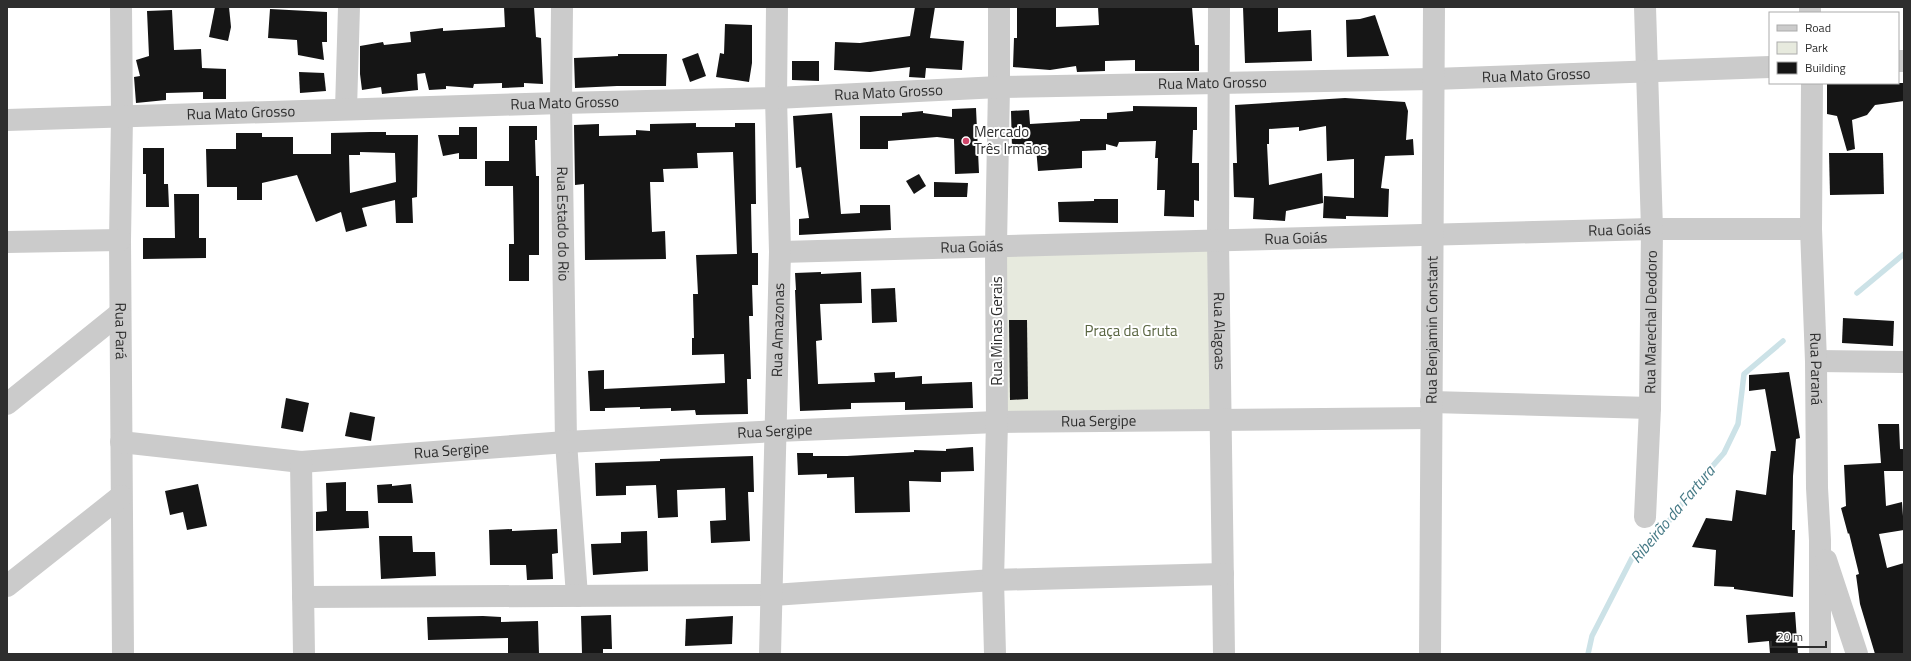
<svg xmlns="http://www.w3.org/2000/svg" width="1911" height="661" font-family="'Titillium Web',sans-serif">
  <style>
    .green { fill: #e7eade }
    .lines { fill: none; stroke-linecap: round; stroke-linejoin: round }
    .stream { stroke: #cce2e7; stroke-width: 5.5 }
    .building { fill: #151515; fill-rule: evenodd }
    .minor { stroke: #cbcbcb; stroke-width: 22 }
    .tertiary { stroke: #cbcbcb; stroke-width: 22 }
    .poi-dot { fill: #d0466b; stroke: #fff; stroke-width: 1.5 }
    .labels { text-anchor: middle; stroke-width: 4; stroke-linejoin: round; paint-order: stroke }
    .street-label { font-size: 15px; fill: #2e2e2e; stroke: #fff }
    .poi-label { font-size: 15px; fill: #2e2e2e; stroke: #fff; text-anchor: start }
    .park-label { font-size: 15px; fill: #596541; stroke: #fff }
    .water-label { font-size: 16px; font-style: italic; fill: #467a86; stroke: #fff }
  </style>
  <rect width="100%" height="100%" fill="#fff"/>
  <polygon class="green" points="1212,245 1216,415 1003,415 1001,254"/>
  <g class="lines">
    <g class="stream">
      <polyline points="1857,293 1904,254"/>
      <polyline points="1588,654 1592,636 1632,558 1666,525 1695,486 1724,453 1738,424 1744,374 1783,341"/>
    </g>
  </g>
  <g class="building">
    <polygon points="215,7 229,7 231,27 228,41 209,37"/>
    <polygon points="504,7 534,7 536,37 541,38 543,84 524,83 524,87 502,88 502,83 474,84 473,88 446,86 446,89 429,90 425,73 417,74 418,90 382,94 381,87 362,90 360,74 360,46 383,42 384,45 411,42 410,32 443,28 443,31 505,27"/>
    <polygon points="915,7 935,7 930,38 964,41 962,70 926,68 925,78 909,77 910,67 870,72 834,70 835,42 860,43 910,36"/>
    <polygon points="1017,7 1056,7 1056,27 1099,25 1098,7 1192,7 1195,45 1199,45 1199,71 1135,71 1135,60 1105,61 1105,71 1077,72 1076,66 1050,70 1013,67 1014,38 1017,38"/>
    <polygon points="1243,7 1278,7 1278,32 1311,30 1312,61 1245,63"/>
    <polygon points="270,9 327,12 327,42 322,42 324,60 298,55 297,40 268,38"/>
    <polygon points="172,10 174,50 201,49 202,68 226,69 226,99 203,99 203,92 166,93 166,100 136,103 134,77 140,76 136,60 149,56 147,11"/>
    <polygon points="1375,15 1389,56 1347,57 1346,20 1360,19"/>
    <polygon points="725,24 752,25 752,63 749,82 716,77 720,53 724,54"/>
    <polygon points="698,53 706,76 690,82 682,59"/>
    <polygon points="618,54 667,54 666,86 617,86 575,88 574,58 618,56"/>
    <polygon points="792,61 819,61 819,81 792,80"/>
    <polygon points="299,72 324,73 326,91 300,93"/>
    <polygon points="1827,83 1904,83 1904,101 1875,105 1867,115 1852,120 1855,149 1847,151 1837,116 1827,114"/>
    <polygon points="1345,98 1405,102 1408,111 1406,140 1413,139 1414,155 1385,156 1381,188 1389,189 1388,217 1346,216 1346,219 1323,218 1324,196 1354,198 1354,159 1327,161 1326,126 1299,131 1299,127 1269,129 1269,144 1267,144 1269,185 1322,173 1323,203 1286,211 1285,221 1253,219 1254,198 1234,197 1233,163 1237,163 1235,105"/>
    <polygon points="1133,106 1197,107 1197,130 1193,130 1192,163 1199,163 1199,201 1194,200 1194,217 1164,216 1165,190 1157,190 1158,158 1155,158 1156,141 1119,142 1117,147 1106,144 1106,150 1082,151 1082,168 1038,171 1036,147 1012,149 1011,111 1029,110 1030,124 1080,121 1080,119 1107,119 1107,113 1133,111"/>
    <polygon points="976,108 979,173 955,174 954,139 937,137 888,141 888,149 860,149 860,116 902,116 902,113 923,111 923,113 952,117 952,109"/>
    <polygon points="832,113 841,214 860,213 860,205 890,205 891,230 799,235 799,219 809,218 801,167 796,168 793,116"/>
    <polygon points="696,123 696,127 735,127 735,123 755,123 756,204 751,204 752,253 758,253 758,285 752,285 753,316 749,316 751,379 747,379 748,414 696,415 695,410 671,411 671,408 640,409 640,407 605,408 605,411 590,411 588,371 604,370 604,389 725,383 724,354 692,355 692,338 694,338 693,294 698,294 696,255 737,254 733,152 697,153 698,168 663,169 664,182 650,182 652,232 665,231 666,259 585,260 584,184 575,185 574,125 599,124 599,136 636,135 636,130 650,131 650,124"/>
    <polygon points="509,126 537,126 537,140 535,140 536,176 539,176 539,255 529,255 529,281 509,281 509,244 514,244 513,186 485,186 485,161 509,161"/>
    <polygon points="459,127 477,127 477,159 459,159 459,153 443,156 438,135 459,135"/>
    <path d="M370,132H386V135H418L417,197L412,198L413,223H396L395,200L362,208L367,226L346,232L341,212L316,222L297,175L262,183V200H237V187H207L206,149H236V133H262V137H293V154H331V133ZM360,152L395,153L396,182L350,193L349,155H360Z"/>
    <polygon points="143,148 164,148 164,184 168,184 169,207 146,207 146,174 143,174"/>
    <polygon points="1829,153 1883,153 1884,194 1830,195"/>
    <polygon points="919,174 926,186 914,194 906,181"/>
    <polygon points="934,182 968,183 967,197 934,197"/>
    <polygon points="174,194 199,194 199,238 206,238 206,258 143,259 143,238 175,238"/>
    <polygon points="1094,199 1118,199 1118,223 1059,222 1058,202 1094,201"/>
    <polygon points="821,272 821,274 861,272 862,303 820,304 822,340 816,341 818,384 875,382 874,373 895,372 895,378 922,376 922,384 972,382 973,408 905,410 905,402 851,403 851,409 800,411 795,290 796,290 795,273"/>
    <polygon points="895,288 897,322 872,323 871,289"/>
    <polygon points="1843,318 1894,321 1893,346 1842,343"/>
    <polygon points="1009,320 1027,320 1028,399 1010,400"/>
    <polygon points="1789,372 1800,438 1796,439 1793,476 1792,530 1795,530 1793,597 1734,589 1734,587 1714,586 1716,550 1692,547 1706,518 1732,521 1736,490 1766,495 1771,451 1776,451 1765,389 1749,391 1749,375"/>
    <polygon points="286,398 309,403 303,432 281,428"/>
    <polygon points="350,412 375,417 371,441 345,436"/>
    <polygon points="1878,424 1899,424 1900,449 1904,449 1904,471 1884,471 1886,506 1902,502 1904,530 1879,534 1887,568 1904,563 1904,654 1875,654 1860,604 1856,575 1859,574 1849,533 1848,534 1841,508 1846,506 1844,465 1881,463"/>
    <polygon points="973,447 974,471 941,472 941,482 909,481 910,512 855,513 854,477 827,478 827,474 798,475 797,453 813,453 813,456 847,456 914,452 914,450 946,451 946,449"/>
    <polygon points="753,456 754,492 748,492 750,541 711,543 710,521 726,520 725,488 677,490 678,517 658,518 656,485 626,486 626,495 596,496 595,463 660,461 660,459"/>
    <polygon points="346,482 346,511 368,511 369,528 316,531 316,512 327,511 326,483"/>
    <polygon points="198,484 207,526 187,530 183,512 170,515 165,491"/>
    <polygon points="392,484 392,486 411,484 413,503 378,503 377,485"/>
    <polygon points="512,529 512,531 557,529 558,553 552,554 553,579 527,580 526,565 490,565 489,530"/>
    <polygon points="647,531 648,571 593,575 591,544 621,543 621,532"/>
    <polygon points="379,536 412,536 413,552 435,552 436,576 381,579"/>
    <polygon points="1795,612 1798,654 1770,654 1769,641 1748,643 1746,615"/>
    <polygon points="611,615 612,649 603,649 603,654 582,654 581,616"/>
    <polygon points="483,616 501,617 501,622 538,621 539,654 508,654 508,638 428,640 427,617"/>
    <polygon points="733,616 732,644 685,646 686,619"/>
  </g>
  <g class="lines">
    <g class="minor">
      <path id="s1" d="M121,7L122,116L120,240L123,654"/>
      <path id="s2" d="M562,7L561,103L566,442L577,596"/>
      <path id="s3" d="M1219,7L1218,240L1224,654"/>
      <polyline points="1898,61 1904,61"/>
      <polyline points="346,109 349,7"/>
      <polyline points="7,242 120,240"/>
      <path id="s4" d="M780,252L1652,229H1811"/>
      <polyline points="1816,361 1904,362"/>
      <polyline points="1431,402 1650,408"/>
      <polyline points="7,404 120,313"/>
      <path id="s5" d="M121,442L301,462L566,442L777,431L997,422L1431,418"/>
      <polyline points="301,462 304,654"/>
      <path id="s6" d="M1645,517L1650,408L1652,229L1645,7"/>
      <polyline points="7,586 121,496"/>
      <polyline points="303,597 773,595 993,580 1223,574"/>
      <path id="s7" d="M770,654L780,252L776,98L777,7"/>
      <polyline points="995,654 993,580 997,422 996,245 999,87 999,7"/>
    </g>
    <g class="tertiary">
      <polyline points="1810,7 1810,13"/>
      <path id="s8" d="M1812,83L1811,229L1816,361L1817,488L1820,540V654"/>
      <path id="s9" d="M7,120L561,103L776,98L999,87L1433,79L1770,67"/>
      <polyline points="1826,560 1857,654"/>
      <path id="s10" d="M1430,654L1434,7"/>
    </g>
  </g>
  <circle class="poi-dot" cx="966" cy="141" r="4"/>
  <g class="labels">
    <g class="street-label">
      <text dy="5" stroke="none"><textPath href="#s9" startOffset="1530">Rua Mato Grosso</textPath></text>
      <text dy="5" stroke="none"><textPath href="#s9" startOffset="1206">Rua Mato Grosso</textPath></text>
      <text dy="5" stroke="none"><textPath href="#s9" startOffset="882">Rua Mato Grosso</textPath></text>
      <text dy="5" stroke="none"><textPath href="#s9" startOffset="558">Rua Mato Grosso</textPath></text>
      <text dy="5" stroke="none"><textPath href="#s9" startOffset="234">Rua Mato Grosso</textPath></text>
      <text dy="5" stroke="none"><textPath href="#s2" startOffset="217">Rua Estado do Rio</textPath></text>
      <text dy="5" stroke="none"><textPath href="#s4" startOffset="840">Rua Goiás</textPath></text>
      <text dy="5" stroke="none"><textPath href="#s4" startOffset="516">Rua Goiás</textPath></text>
      <text dy="5" stroke="none"><textPath href="#s4" startOffset="192">Rua Goiás</textPath></text>
      <text dy="5" stroke="none"><textPath href="#s6" startOffset="195">Rua Marechal Deodoro</textPath></text>
      <text dy="5" stroke="none"><textPath href="#s1" startOffset="324">Rua Pará</textPath></text>
      <text dy="5" stroke="none"><textPath href="#s10" startOffset="324">Rua Benjamin Constant</textPath></text>
      <text dy="5" stroke="none"><textPath href="#s7" startOffset="324">Rua Amazonas</textPath></text>
      <text transform="translate(997 331) rotate(-90)" y="5">Rua Minas Gerais</text>
      <text dy="5" stroke="none"><textPath href="#s3" startOffset="324">Rua Alagoas</textPath></text>
      <text dy="5" stroke="none"><textPath href="#s8" startOffset="286">Rua Paraná</textPath></text>
      <text dy="5" stroke="none"><textPath href="#s5" startOffset="980">Rua Sergipe</textPath></text>
      <text dy="5" stroke="none"><textPath href="#s5" startOffset="656">Rua Sergipe</textPath></text>
      <text dy="5" stroke="none"><textPath href="#s5" startOffset="332">Rua Sergipe</textPath></text>
    </g>
    <g class="poi-label">
      <text x="974" y="137">Mercado<tspan x="974" dy="17">Três Irmãos</tspan></text>
    </g>
    <g class="park-label">
      <text x="1131" y="336">Praça da Gruta</text>
    </g>
    <g class="water-label">
      <text transform="translate(1672 514) rotate(-50)" y="6">Ribeirão da Fartura</text>
    </g>
  </g>
  <rect width="1911" height="661" fill="none" stroke="#2e2e2e" stroke-width="16"/>
  <rect x="1769" y="12" width="130" height="72" fill="#ffffff" stroke="#ababab"/>
  <rect x="1777" y="25" width="20" height="6" fill="#cbcbcb" stroke="#ababab"/>
  <text x="1805" y="32" font-size="12" fill="#2e2e2e">Road</text>
  <rect x="1777" y="42" width="20" height="12" fill="#e7eade" stroke="#ababab"/>
  <text x="1805" y="52" font-size="12" fill="#2e2e2e">Park</text>
  <rect x="1777" y="62" width="20" height="12" fill="#151515" stroke="#ababab"/>
  <text x="1805" y="72" font-size="12" fill="#2e2e2e">Building</text>
  <path d="M1771 641v6h55v-6" fill="none" stroke="#2e2e2e" stroke-width="2"/>
  <text x="1777" y="641" font-size="12" fill="#2e2e2e" stroke="#ffffff" stroke-width="3" paint-order="stroke">20 m</text>
</svg>
